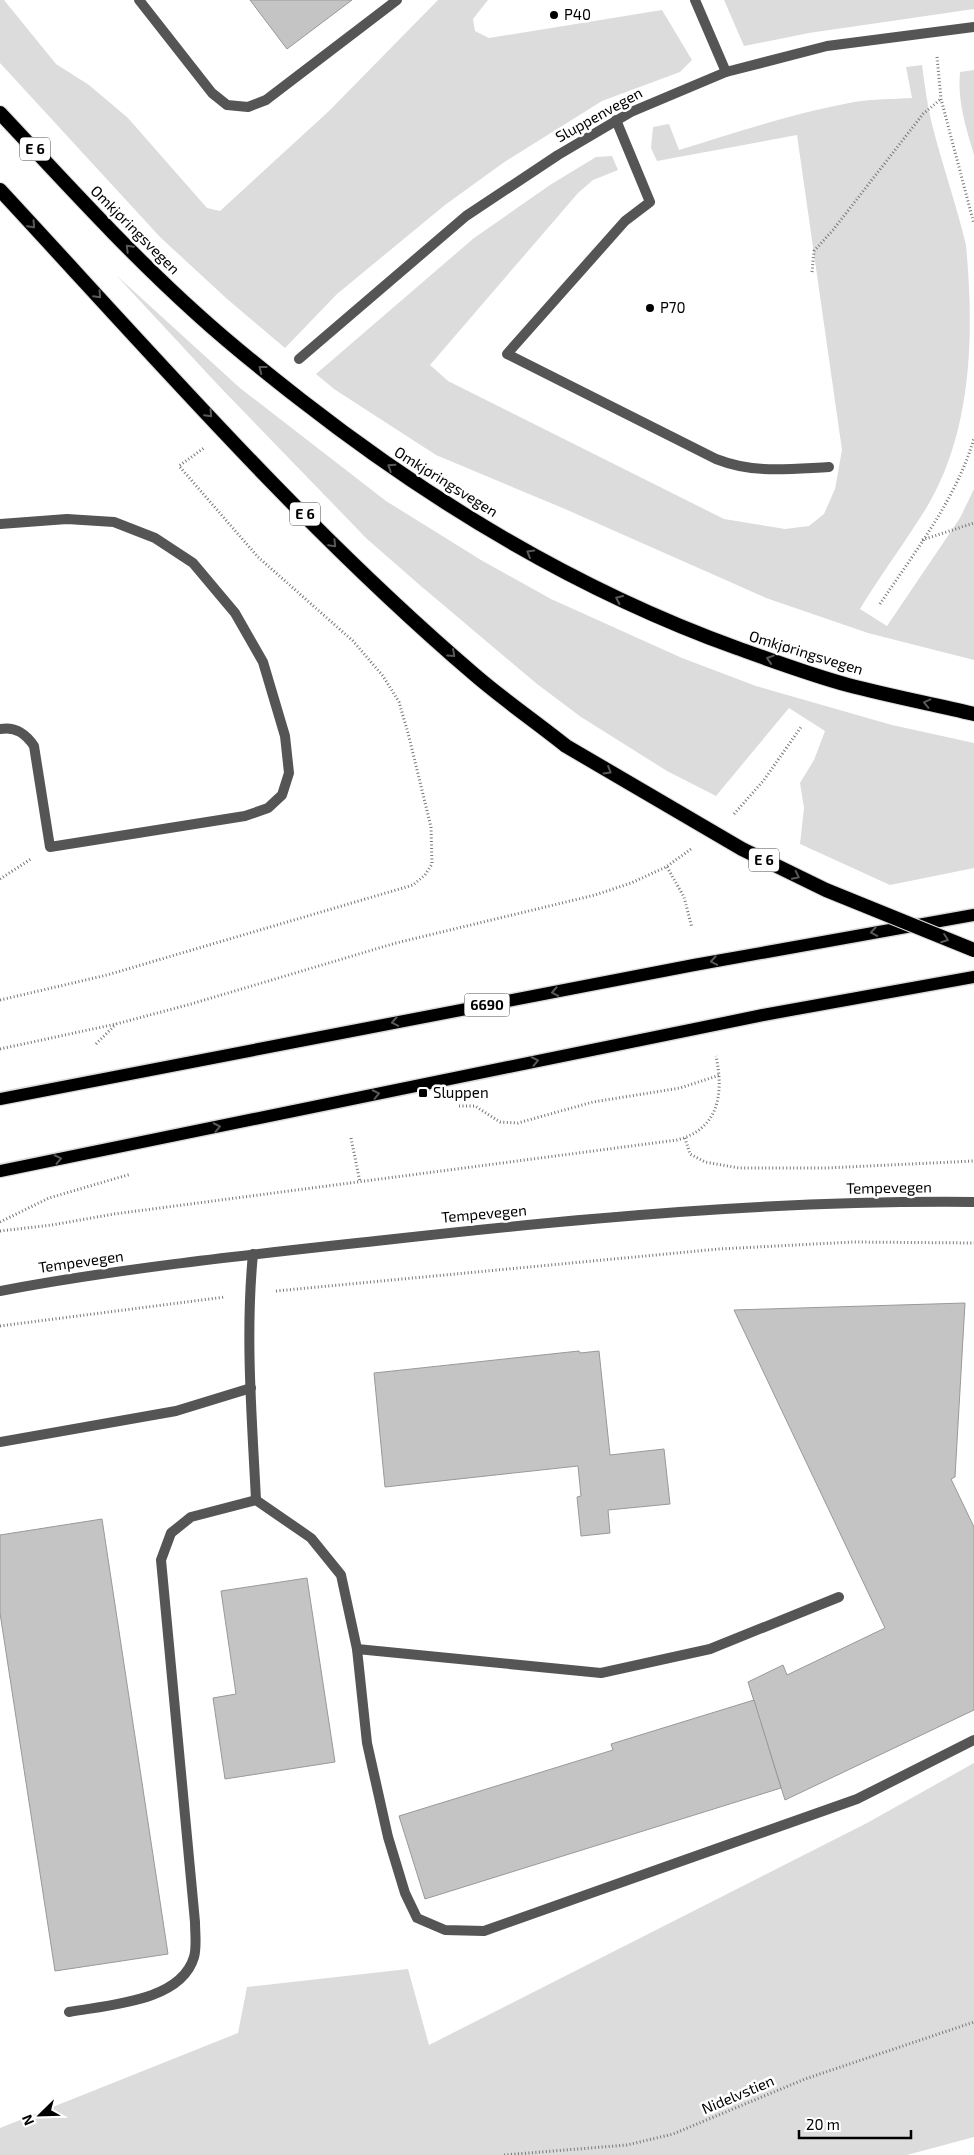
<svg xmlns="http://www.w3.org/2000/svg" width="974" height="2155" font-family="'Exo 2',sans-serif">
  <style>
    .green { fill: #dcdcdc }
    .building { fill: #c4c4c4; stroke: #999 }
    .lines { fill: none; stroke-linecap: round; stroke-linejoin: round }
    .primary-casing { stroke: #dbdbdb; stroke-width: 15 }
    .trunk-casing { stroke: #dbdbdb; stroke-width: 16 }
    .path { stroke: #777; stroke-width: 3; stroke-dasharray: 1 2.5; stroke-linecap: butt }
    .service { stroke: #555; stroke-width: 10 }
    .minor { stroke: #555; stroke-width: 10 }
    .tertiary { stroke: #555; stroke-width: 10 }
    .primary { stroke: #000; stroke-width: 12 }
    .trunk { stroke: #000; stroke-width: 14 }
    .trunk-bridge-casing { stroke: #dbdbdb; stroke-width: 16; stroke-linecap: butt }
    .trunk-bridge { stroke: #000; stroke-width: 14 }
    .oneway { stroke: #595959 }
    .poi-dot { fill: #000; stroke: #fff; stroke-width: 2 }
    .labels { text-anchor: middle; stroke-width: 5; stroke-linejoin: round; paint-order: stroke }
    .shield { fill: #fff; stroke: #4c4c4c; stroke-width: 1 }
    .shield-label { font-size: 14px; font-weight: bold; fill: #000 }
    .poi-label { font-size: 15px; fill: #000; stroke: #fff; text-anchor: start }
    .street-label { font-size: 15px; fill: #000; stroke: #fff }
  </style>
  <rect width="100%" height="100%" fill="#fff"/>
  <g class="green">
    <polygon points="0,0 4,0 56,64 89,85 128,118 207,208 220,211 329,111 438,0 488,0 473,19 475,31 489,38 662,10 692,60 680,72 602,101 503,163 445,205 337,294 285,348 226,298 160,237 0,63"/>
    <polygon points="724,0 974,0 974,9 809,33 744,46"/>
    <path d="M922,65C925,87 928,110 934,132C944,170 957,207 966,245C974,331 973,428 928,505C907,540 881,574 860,609L887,626L960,518L974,489V660L868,633L766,598L565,509L436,455L334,389L316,374L474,238L550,185L596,157L612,156L618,170L593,180L578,193L430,365L448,381L724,519L785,529L809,526L824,514L835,489L842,450L797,135L657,161L651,148L653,127L669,124L679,150C737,132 795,113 854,102C873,99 893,99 912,98L906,67Z"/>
    <path d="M974,70V155C966,128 957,100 960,72Z"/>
    <polygon points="116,275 240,388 386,501 481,560 551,599 682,658 756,686 892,725 974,743 974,868 890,885 800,844 804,808 800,783 814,760 825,731 789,708 716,796 667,771 581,717 537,684 422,587 367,539 218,385"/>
    <polygon points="974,1763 974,2137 907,2155 0,2155 0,2128 238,2033 247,1987 408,1969 429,2045 867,1823"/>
  </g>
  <g class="building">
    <polygon points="250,0 352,0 287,49"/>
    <polygon points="965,1303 955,1477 951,1479 974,1527 974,1710 785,1800 748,1682 783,1665 787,1675 885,1628 734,1310"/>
    <polygon points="579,1351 580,1353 599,1351 610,1455 664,1449 670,1504 608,1510 610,1533 581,1536 577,1497 581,1496 578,1466 385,1487 374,1373"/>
    <polygon points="102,1519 168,1954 55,1971 0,1613 0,1535"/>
    <polygon points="307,1578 335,1762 225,1779 213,1698 236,1694 221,1591"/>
    <polygon points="754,1700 781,1788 425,1899 399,1816 613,1750 611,1744"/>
  </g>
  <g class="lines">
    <g class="primary-casing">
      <g id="primary">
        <polyline points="0,1099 694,965 974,915"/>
        <polyline points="0,1171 763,1015 974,977"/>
      </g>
    </g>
    <g class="trunk-casing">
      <g id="trunk">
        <path d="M0,113C64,181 127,251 197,314C230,344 265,372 301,400C433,503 579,591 737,648C773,661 811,675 848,685C890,696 932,704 974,714"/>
        <path d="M0,190C154,356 303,528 475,675C504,700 536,722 566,746"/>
      </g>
    </g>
    <g class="path">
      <polyline points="937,57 941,99 974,224"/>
      <polyline points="812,272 814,251 833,230 923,114 941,99"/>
      <polyline points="922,540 974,523"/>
      <path d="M880,604C914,553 957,498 974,438"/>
      <polyline points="734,814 764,780 801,727"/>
      <polyline points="667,867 684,897 692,928"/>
      <polyline points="0,879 31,859"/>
      <polyline points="0,1000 107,975 413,885 425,875 432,864 431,827 408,733 399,702 383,676 353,641 258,557 179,466 204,448"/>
      <polyline points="96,1044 116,1024"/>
      <polyline points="0,1049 116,1024 191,1004 396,943 595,895 631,883 666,867 691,849"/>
      <polyline points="459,1106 475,1106 500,1122 518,1123 593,1102 680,1088 720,1075"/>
      <polyline points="351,1138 360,1182"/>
      <polyline points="685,1138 690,1154 705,1162 739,1168 826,1168 974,1161"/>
      <polyline points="0,1222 49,1198 131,1174"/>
      <path d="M0,1231L52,1225L114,1214L677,1140C719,1129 724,1094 716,1056"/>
      <polyline points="276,1291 719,1249 853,1242 974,1243"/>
      <polyline points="0,1326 225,1297"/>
      <polyline points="504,2155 627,2145 673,2134 805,2079 974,2022"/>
    </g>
    <g class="service">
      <polyline points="139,0 212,93 227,105 248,107 266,100 397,0"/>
      <polyline points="695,0 726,72"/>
      <path d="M616,120L650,202L625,221L507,354L716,459C754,474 789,469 829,467"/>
      <path d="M0,524L67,519L114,522L155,538L193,563L235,613L263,662L285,736L289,773L282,795L268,808L245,816L50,847L34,746C26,734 16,726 0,729"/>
      <path d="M253,1254C245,1336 252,1418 256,1500"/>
      <polyline points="0,1442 176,1411 251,1388"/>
      <polyline points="357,1649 601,1673 710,1649 839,1597"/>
      <path d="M69,2012C107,2005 181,2002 194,1957C197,1947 195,1933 195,1922L161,1560L171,1533L191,1517L256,1500L311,1538L341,1575L357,1649L367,1743L388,1837L405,1893L417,1918L445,1930L484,1931L857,1799L974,1740"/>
    </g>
    <polyline class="minor" points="299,359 466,216 558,155 631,112 726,72 827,46 974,27"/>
    <path class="tertiary" d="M0,1291C127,1267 257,1254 385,1240C581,1218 777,1200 974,1202"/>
    <use href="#primary" class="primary"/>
    <use href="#trunk" class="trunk"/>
    <g class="trunk-bridge-casing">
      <polyline id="trunk-bridge" points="566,746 742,849 826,890 974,950"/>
    </g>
    <use href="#trunk-bridge" class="trunk-bridge"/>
  </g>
  <defs><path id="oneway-chevron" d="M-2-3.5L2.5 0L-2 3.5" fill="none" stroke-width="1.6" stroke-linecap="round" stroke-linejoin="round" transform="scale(1.25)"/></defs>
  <g class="oneway">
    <use href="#oneway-chevron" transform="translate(32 225) rotate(47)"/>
    <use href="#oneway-chevron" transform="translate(129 248) rotate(-135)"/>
    <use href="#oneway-chevron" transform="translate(98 295) rotate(47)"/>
    <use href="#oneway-chevron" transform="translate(262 369) rotate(-142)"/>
    <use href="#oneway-chevron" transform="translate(209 414) rotate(47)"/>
    <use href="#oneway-chevron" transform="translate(391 467) rotate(-147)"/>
    <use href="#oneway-chevron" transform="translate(333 544) rotate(46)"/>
    <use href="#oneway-chevron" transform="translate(530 553) rotate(-150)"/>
    <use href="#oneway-chevron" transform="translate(619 599) rotate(-155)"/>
    <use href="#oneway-chevron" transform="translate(452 654) rotate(42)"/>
    <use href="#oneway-chevron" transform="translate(770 659) rotate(-162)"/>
    <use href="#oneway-chevron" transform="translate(927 703) rotate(-167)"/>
    <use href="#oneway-chevron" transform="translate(608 771) rotate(31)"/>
    <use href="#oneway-chevron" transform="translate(796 876) rotate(26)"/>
    <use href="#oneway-chevron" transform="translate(874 932) rotate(170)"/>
    <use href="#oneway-chevron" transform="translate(945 939) rotate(20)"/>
    <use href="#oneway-chevron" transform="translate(714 961) rotate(170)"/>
    <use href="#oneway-chevron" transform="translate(555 992) rotate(169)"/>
    <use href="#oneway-chevron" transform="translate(395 1022) rotate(169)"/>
    <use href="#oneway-chevron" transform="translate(535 1061) rotate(-12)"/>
    <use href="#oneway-chevron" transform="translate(376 1094) rotate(-12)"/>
    <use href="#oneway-chevron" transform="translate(217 1127) rotate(-12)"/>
    <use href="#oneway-chevron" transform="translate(58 1159) rotate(-12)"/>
  </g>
  <g class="poi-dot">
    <circle cx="554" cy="15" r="5"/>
    <circle cx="650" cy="308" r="5"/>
    <rect x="418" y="1088" width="10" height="10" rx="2.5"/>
  </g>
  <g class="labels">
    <g class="shield">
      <rect x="20" y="137.5" width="30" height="23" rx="4"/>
      <rect x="290" y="502.5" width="30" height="23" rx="4"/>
      <rect x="749" y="848.5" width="30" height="23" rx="4"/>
      <rect x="464.5" y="993.5" width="45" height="23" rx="4"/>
    </g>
    <g class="shield-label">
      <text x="35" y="154">E 6</text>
      <text x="305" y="519">E 6</text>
      <text x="764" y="865">E 6</text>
      <text x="487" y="1010">6690</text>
    </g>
    <g class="poi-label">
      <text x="564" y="20">P40</text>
      <text x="660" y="313">P70</text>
      <text x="433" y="1098">Sluppen</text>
    </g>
    <g class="street-label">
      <text transform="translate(599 115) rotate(-29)" y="5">Sluppenvegen</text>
      <text transform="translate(135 230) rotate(45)" y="5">Omkjøringsvegen</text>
      <text transform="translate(446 482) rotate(32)" y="5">Omkjøringsvegen</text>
      <text transform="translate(806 653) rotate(17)" y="5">Omkjøringsvegen</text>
      <text transform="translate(889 1188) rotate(-1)" y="5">Tempevegen</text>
      <text transform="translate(484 1214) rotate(-5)" y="5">Tempevegen</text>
      <text transform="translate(81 1262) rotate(-8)" y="5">Tempevegen</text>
      <text transform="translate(738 2095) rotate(-23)" y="5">Nidelvstien</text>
    </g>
  </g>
  <g transform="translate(40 2115) rotate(247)" stroke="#ffffff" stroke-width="4" paint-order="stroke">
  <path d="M0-4L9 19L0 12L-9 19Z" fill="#000000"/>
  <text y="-8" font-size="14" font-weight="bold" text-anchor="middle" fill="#000000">N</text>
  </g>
  <path d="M799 2130v8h112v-8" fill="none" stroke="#000000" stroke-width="2.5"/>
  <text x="806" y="2130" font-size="15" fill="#000000" stroke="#ffffff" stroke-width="4" paint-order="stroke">20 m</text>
</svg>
